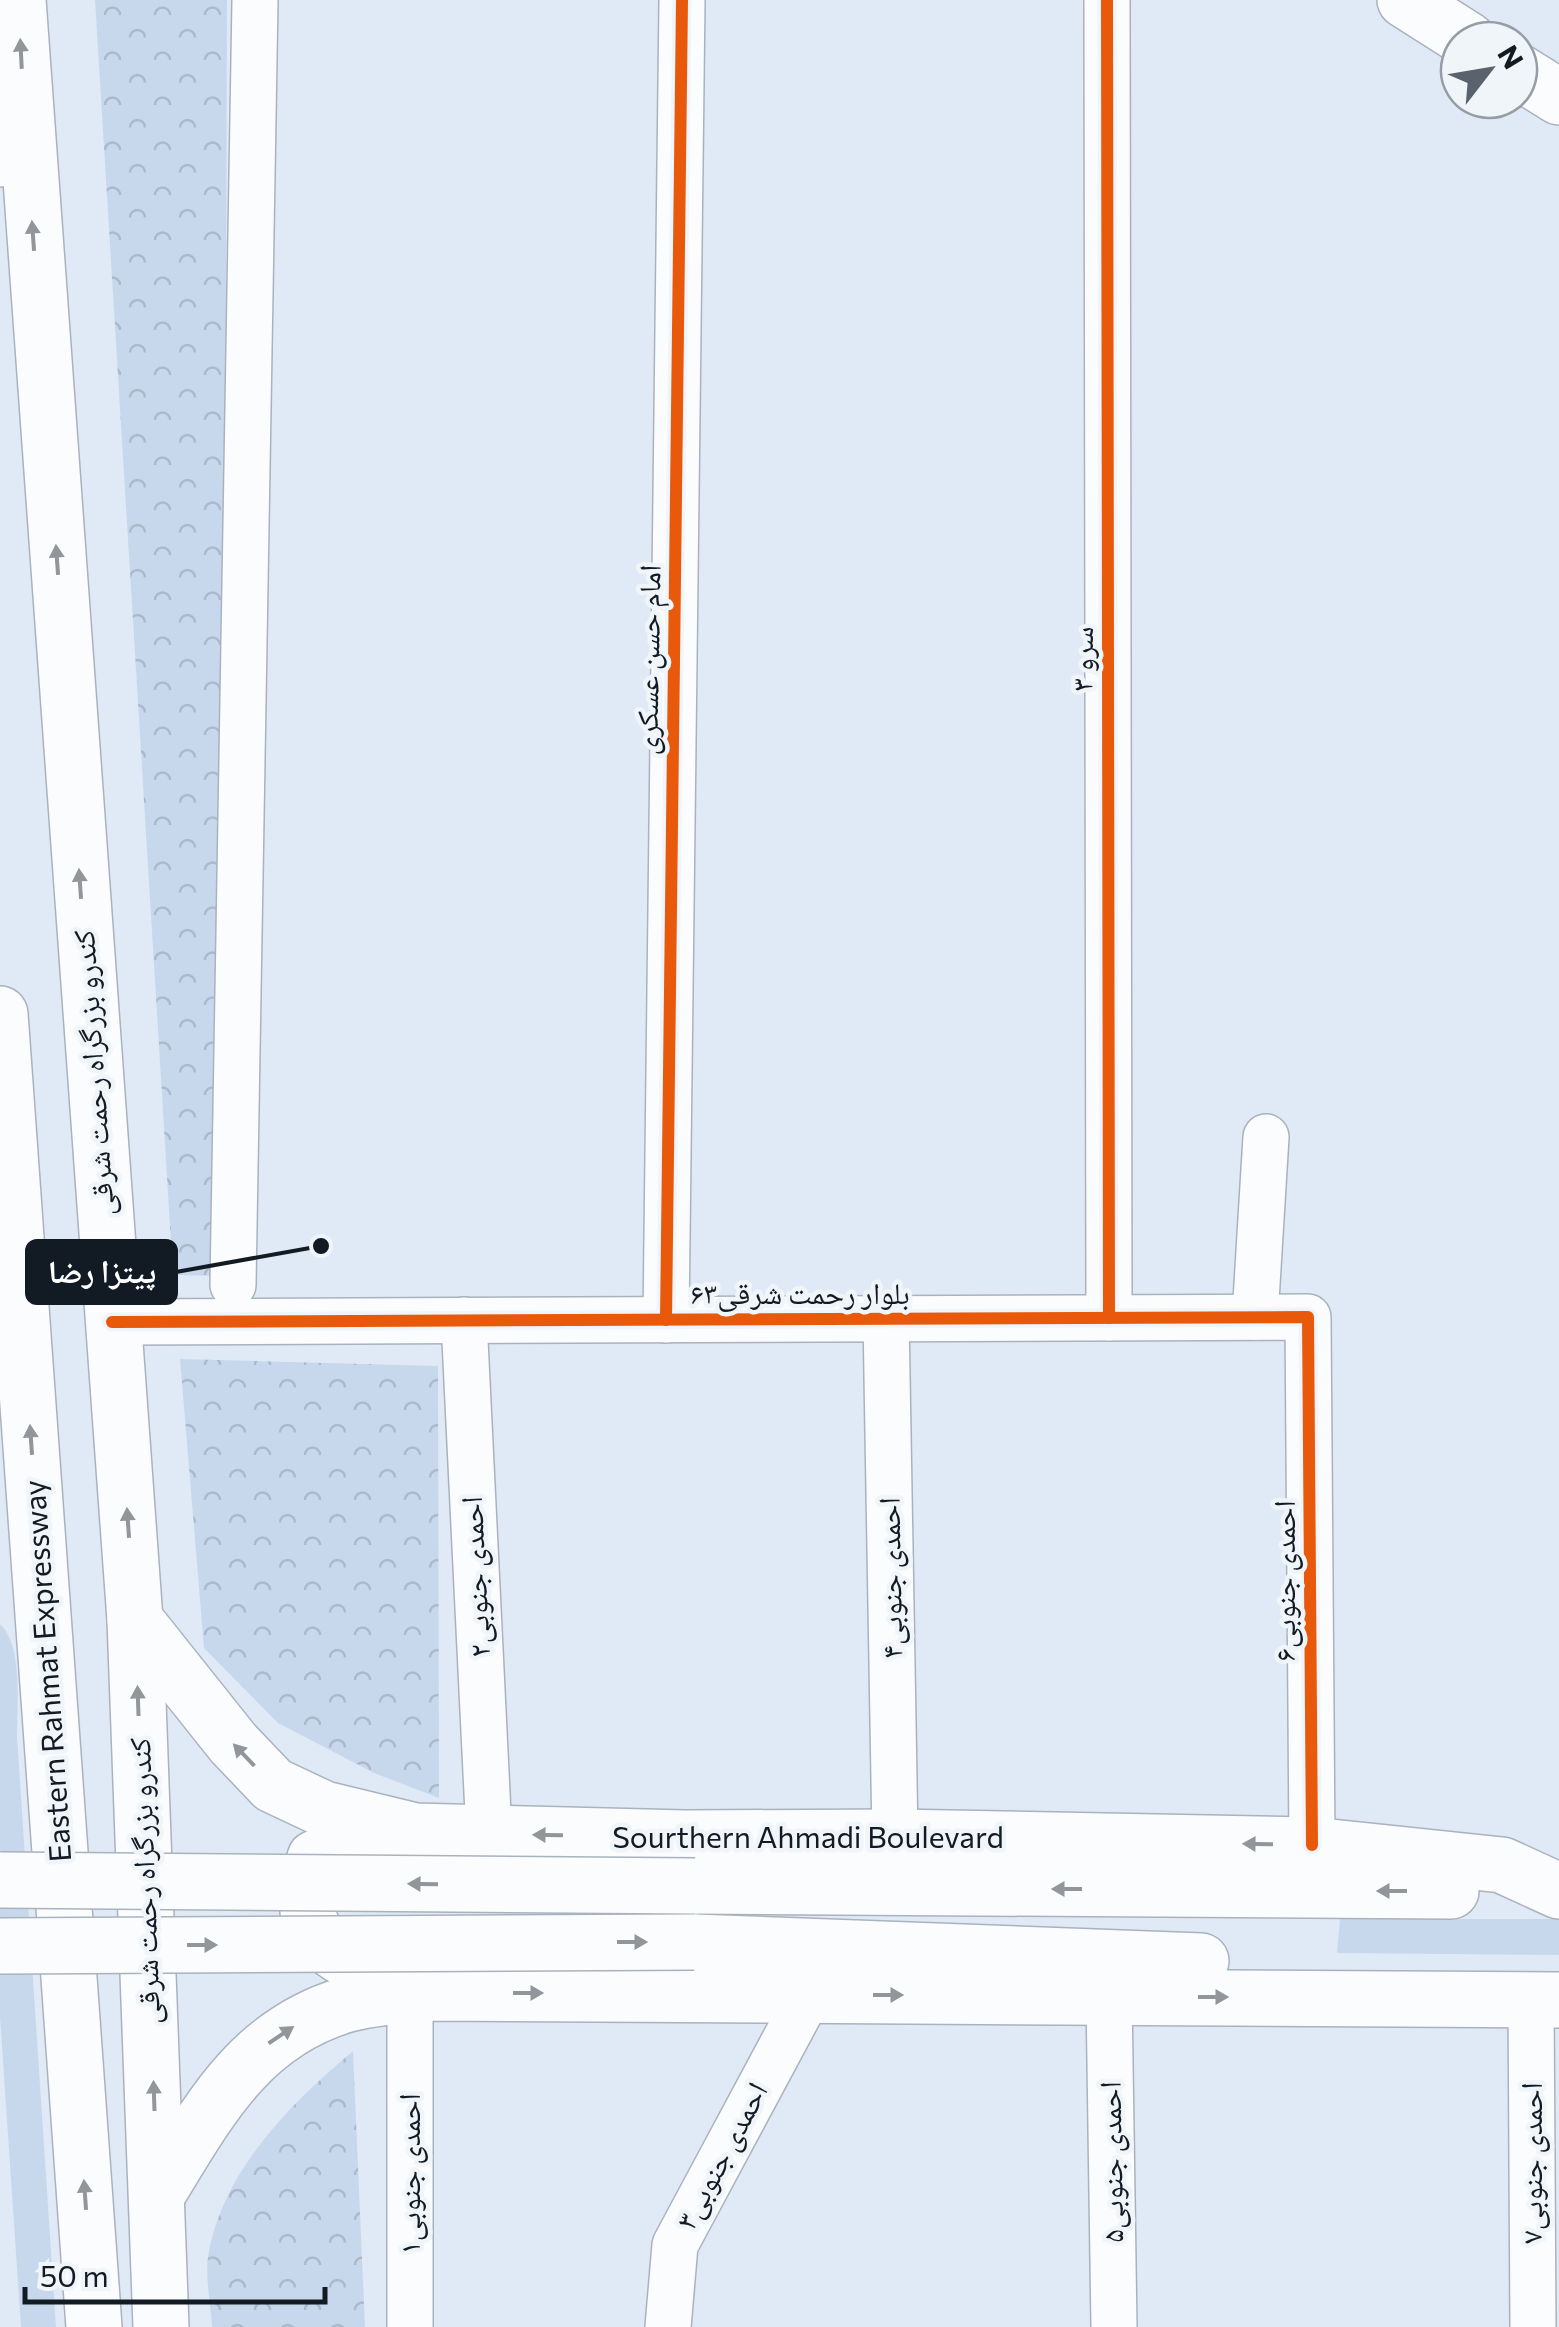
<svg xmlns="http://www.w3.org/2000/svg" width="1559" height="2327" font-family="Commissioner,'Noto Naskh Arabic',sans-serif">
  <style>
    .green { fill: #c8d8ec }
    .park { fill: url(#park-crowns) }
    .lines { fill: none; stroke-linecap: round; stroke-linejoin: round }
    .minor-casing { stroke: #aab2bd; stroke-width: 48 }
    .tertiary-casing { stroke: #aab2bd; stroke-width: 58 }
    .secondary-casing { stroke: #aab2bd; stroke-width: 58 }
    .trunk-casing { stroke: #aab2bd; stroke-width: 58 }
    .minor { stroke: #fafcfe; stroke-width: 45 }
    .tertiary { stroke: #fafcfe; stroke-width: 55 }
    .secondary { stroke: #fafcfe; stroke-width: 55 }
    .trunk { stroke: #fafcfe; stroke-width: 55 }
    .secondary-bridge-casing { stroke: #aab2bd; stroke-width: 58; stroke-linecap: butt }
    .secondary-bridge { stroke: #fafcfe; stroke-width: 55 }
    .cycleway-casing { stroke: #f0f5fa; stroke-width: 19 }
    .cycleway { stroke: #e8590c; stroke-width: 12 }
    .oneway { fill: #92969b }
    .labels { text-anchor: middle; stroke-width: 9; stroke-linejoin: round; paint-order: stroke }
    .street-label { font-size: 30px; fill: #121a23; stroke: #f0f5fa }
    .leader { fill: none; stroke: #121a23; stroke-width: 4 }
    .callout-dot { fill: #121a23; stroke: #f0f5fa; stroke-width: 4 }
    .callout { fill: #121a23; stroke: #121a23; stroke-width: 4 }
    .callout-label { font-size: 32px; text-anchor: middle; font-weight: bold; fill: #fff }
  </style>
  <defs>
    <pattern id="park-crowns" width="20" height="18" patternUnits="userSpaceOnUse" patternTransform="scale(2.5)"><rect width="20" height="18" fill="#c8d8ec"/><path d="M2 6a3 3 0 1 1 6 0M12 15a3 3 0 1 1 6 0" fill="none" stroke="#abb9ca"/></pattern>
  </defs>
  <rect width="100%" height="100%" fill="#e0eaf6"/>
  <g class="green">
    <path d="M0,1624C23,1645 17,1705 17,1736L56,2327H21L0,2017Z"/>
    <polygon points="1340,1919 1559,1919 1559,1955 1337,1953"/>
  </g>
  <g class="park">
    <polygon points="95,0 227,0 223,1276 173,1275"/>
    <polygon points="180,1359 438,1366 439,1798 374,1773 278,1723 204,1648"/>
    <path d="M353,2051L365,2327H212C211,2305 205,2278 208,2257C222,2171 290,2104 353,2051Z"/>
  </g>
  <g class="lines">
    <g class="minor-casing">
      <g id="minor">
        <polyline points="1107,0 1109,1318"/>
        <polyline points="233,1285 255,0"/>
        <polyline points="1255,1317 1266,1137"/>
        <polyline points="886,1318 895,1837"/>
        <polyline points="464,1320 489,1834"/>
        <polyline points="666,1320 682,0"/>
        <polyline points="112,1322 1308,1317 1312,1845"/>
        <polyline points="1109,1997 1114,2327"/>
        <polyline points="1531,1999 1533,2327"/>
        <polyline points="410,2327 410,2021"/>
        <polyline points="668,2327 675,2245 809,1995"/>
      </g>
    </g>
    <g class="tertiary-casing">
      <g id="tertiary">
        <polyline points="1405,0 1468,40"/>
        <polyline points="1519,72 1559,97"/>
      </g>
    </g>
    <g class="secondary-casing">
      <g id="secondary">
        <polyline points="18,0 135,1620 161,2327"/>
        <polyline points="135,1620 233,1743 273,1785 324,1809 415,1831 685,1838 895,1837 1312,1845 1502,1865 1559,1891"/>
        <polyline points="695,1886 1451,1891"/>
        <polyline points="694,1942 1201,1961"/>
        <path d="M358,1965C305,1942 299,1910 315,1858L353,1841L402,1833"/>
        <path d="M158,2193C208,2112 248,2034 345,2005C373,1997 403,1996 430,1993L1559,2000"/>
      </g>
    </g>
    <g class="trunk-casing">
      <g id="trunk">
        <polyline points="0,159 24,108"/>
        <polyline points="0,1014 94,2327"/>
      </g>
    </g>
    <use href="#minor" class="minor"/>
    <use href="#tertiary" class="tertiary"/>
    <use href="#secondary" class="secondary"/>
    <use href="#trunk" class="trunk"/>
    <g class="secondary-bridge-casing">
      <g id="secondary-bridge">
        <polyline points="0,1880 695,1886"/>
        <polyline points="0,1946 694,1942"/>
      </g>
    </g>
    <use href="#secondary-bridge" class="secondary-bridge"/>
    <g class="cycleway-casing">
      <g id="cycleway">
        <polyline points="1107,0 1109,1318"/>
        <polyline points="666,1320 682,0"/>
        <polyline points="112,1322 1308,1317 1312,1845"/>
      </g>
    </g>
    <use href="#cycleway" class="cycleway"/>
  </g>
  <defs><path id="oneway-solid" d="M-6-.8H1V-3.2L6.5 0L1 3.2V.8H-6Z" transform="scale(2.5)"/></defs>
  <g class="oneway">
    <use href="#oneway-solid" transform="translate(21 54) rotate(-93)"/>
    <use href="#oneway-solid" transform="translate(33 236) rotate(-94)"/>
    <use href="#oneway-solid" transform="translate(57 560) rotate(-94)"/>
    <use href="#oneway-solid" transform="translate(80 884) rotate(-94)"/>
    <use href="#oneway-solid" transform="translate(31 1440) rotate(-94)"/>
    <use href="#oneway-solid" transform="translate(128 1523) rotate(-94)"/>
    <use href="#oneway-solid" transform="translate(138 1701) rotate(-92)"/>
    <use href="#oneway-solid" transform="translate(244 1755) rotate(-134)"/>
    <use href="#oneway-solid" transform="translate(548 1835) rotate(-179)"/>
    <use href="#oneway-solid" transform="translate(1258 1844) rotate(-179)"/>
    <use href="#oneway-solid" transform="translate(423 1884) rotate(-179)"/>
    <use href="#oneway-solid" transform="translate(1067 1889) rotate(-180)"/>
    <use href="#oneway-solid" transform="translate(1392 1891) rotate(-180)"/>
    <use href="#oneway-solid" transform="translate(632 1942)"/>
    <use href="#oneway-solid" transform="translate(202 1945)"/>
    <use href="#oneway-solid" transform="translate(528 1993)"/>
    <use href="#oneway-solid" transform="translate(888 1995)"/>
    <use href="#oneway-solid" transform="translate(1213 1997)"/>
    <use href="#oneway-solid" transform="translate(281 2035) rotate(-34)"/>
    <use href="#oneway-solid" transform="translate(154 2096) rotate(-92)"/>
    <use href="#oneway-solid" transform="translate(85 2195) rotate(-94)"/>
  </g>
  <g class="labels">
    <g class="street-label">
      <text transform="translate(1083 659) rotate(-90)" y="10">سرو ۳</text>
      <text transform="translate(649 660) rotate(-89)" y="10">امام حسن عسکری</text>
      <text transform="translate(94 1073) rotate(-94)" y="10">کندرو بزرگراه رحمت شرقی</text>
      <text x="800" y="1304">بلوار رحمت شرقی۶۳</text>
      <text transform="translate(476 1577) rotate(-93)" y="10">احمدی جنوبی۲</text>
      <text transform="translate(891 1578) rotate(-91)" y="10">احمدی جنوبی۴</text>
      <text transform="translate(1285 1581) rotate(-90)" y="10">احمدی جنوبی۶</text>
      <text transform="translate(48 1671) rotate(-94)" y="10">Eastern Rahmat Expressway</text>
      <text x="808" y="1848">Sourthern Ahmadi Boulevard</text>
      <text transform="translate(145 1881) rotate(-92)" y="10">کندرو بزرگراه رحمت شرقی</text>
      <text transform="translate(722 2156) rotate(-62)" y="10">احمدی جنوبی۳</text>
      <text transform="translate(1112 2162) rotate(-91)" y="10">احمدی جنوبی۵</text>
      <text transform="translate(1532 2163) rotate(-90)" y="10">احمدی جنوبی۷</text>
      <text transform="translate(410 2174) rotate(-90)" y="10">احمدی جنوبی۱</text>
    </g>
  </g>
  <path class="leader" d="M321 1246L176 1272"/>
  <circle class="callout-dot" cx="321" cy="1246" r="10"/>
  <rect class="callout" x="27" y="1241" width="149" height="62" rx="10"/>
  <g class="callout-label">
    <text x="102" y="1283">پیتزا رضا</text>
  </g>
  <g transform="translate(1489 70) rotate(59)"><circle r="48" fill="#f0f5fa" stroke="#979da4" stroke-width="2.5"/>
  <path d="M0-8L18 38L0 25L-18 38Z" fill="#5a636d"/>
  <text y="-15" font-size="28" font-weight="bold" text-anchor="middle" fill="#121a23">N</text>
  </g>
  <path d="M25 2287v15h300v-15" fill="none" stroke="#121a23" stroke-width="5"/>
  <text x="40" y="2287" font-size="30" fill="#121a23" stroke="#f0f5fa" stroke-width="8" paint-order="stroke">50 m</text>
</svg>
